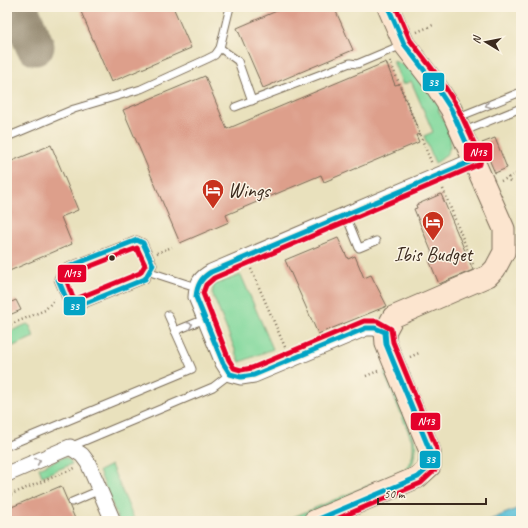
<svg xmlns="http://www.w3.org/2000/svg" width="528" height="528" font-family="Caveat,sans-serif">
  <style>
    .green { fill: #81d89c; stroke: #5e815d }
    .water { fill: #5bc1d8; stroke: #4b767b }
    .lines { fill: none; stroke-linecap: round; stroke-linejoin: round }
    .taxiway { stroke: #92866e; stroke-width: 39 }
    .building { fill: #dd9f8b }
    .lane-casing { stroke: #786a56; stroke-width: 9 }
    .street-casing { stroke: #786a56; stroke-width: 17 }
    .secondary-casing { stroke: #786a56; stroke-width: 23 }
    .path { stroke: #786a56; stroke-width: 2.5; stroke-dasharray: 1 3; stroke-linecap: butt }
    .lane { stroke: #fff; stroke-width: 7 }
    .street { stroke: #fff; stroke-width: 15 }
    .secondary { stroke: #fce5cf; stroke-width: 21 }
    .bus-1-casing { stroke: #fcf5e5; stroke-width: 8 }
    .bus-2-casing { stroke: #fcf5e5; stroke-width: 8 }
    .bus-1 { stroke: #03a3c5; stroke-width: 5 }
    .bus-2 { stroke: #e4002b; stroke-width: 5 }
    .oneway { stroke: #a79f9a }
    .bus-dot { fill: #3b2a1e; stroke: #fcf5e5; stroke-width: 1.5 }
    .labels { text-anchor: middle; stroke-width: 3; stroke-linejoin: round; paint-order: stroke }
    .poi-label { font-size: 20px; fill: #3b2a1e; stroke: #fcf5e5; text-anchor: start }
    .line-badge { stroke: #fcf5e5; stroke-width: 1.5 }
    .badge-label { font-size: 11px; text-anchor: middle; font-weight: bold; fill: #fff }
  </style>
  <rect width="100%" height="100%" fill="#fcf5e5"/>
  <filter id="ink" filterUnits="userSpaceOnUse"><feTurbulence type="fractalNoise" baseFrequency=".025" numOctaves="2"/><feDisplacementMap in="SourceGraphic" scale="8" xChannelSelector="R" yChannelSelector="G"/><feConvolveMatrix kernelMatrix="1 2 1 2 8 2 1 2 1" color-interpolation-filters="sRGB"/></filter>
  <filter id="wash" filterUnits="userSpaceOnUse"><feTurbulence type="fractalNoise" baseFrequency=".012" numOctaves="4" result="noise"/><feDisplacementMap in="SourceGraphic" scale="16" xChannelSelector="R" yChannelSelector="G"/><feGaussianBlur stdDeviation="0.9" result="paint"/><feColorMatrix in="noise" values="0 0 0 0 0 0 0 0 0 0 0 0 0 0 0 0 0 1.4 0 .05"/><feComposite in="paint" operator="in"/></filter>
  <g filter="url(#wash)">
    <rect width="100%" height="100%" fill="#e9e1bd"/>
    <g class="green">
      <path d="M393,61C415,67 428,92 442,109L438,110C450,129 460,151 435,163L424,136L433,132L411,81L403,85Z"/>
      <polygon points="241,275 273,349 240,362 212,293 214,285"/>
      <polygon points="27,324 30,326 34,337 11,347 8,346 7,333"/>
      <path d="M389,370L416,445L413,462L408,470L373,489L298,521H284L403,471C411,462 414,456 413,443L384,373Z"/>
      <polygon points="64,457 69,459 72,464 42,476 39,468"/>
      <polygon points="111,465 135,521 119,521 99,471"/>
    </g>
    <polygon class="water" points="521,507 521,521 487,521"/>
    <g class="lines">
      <polyline class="taxiway" points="18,7 35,46"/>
    </g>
    <g id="blocks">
      <g class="building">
        <polygon points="79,7 173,7 191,48 111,82"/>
        <polygon points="286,7 334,7 353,50 263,88 237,28"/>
        <polygon points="386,62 395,85 399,84 420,134 416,135 419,142 324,182 321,175 226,215 229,222 180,243 123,110 205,76 227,129"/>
        <polygon points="495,138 507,168 495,173 482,143"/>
        <polygon points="51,145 78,210 61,217 72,244 7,272 7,163"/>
        <polygon points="441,194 473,270 439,284 429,260 434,258 414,209 417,208 416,205"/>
        <polygon points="338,238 348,259 355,256 364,278 371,275 387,306 318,334 285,260"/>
        <polygon points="16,300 21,310 7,316 7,304"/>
        <polygon points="61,486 76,521 7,521 7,509"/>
      </g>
    </g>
  </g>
  <g filter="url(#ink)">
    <use href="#blocks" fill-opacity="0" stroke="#786a56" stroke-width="1"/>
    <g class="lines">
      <g class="lane-casing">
        <g id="lane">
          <polyline points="230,7 220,48 238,61 252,101"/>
          <polyline points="235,107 350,63 357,64 402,45"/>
          <polyline points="456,118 521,92"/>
          <polyline points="462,132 521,108"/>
          <polyline points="7,137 74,109 141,89 207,59 215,55 220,48"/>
          <polyline points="346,216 359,248 376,241"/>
          <polygon points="137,240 143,243 153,265 145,279 76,307 68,303 58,279 63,269"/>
          <polyline points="150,272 196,287"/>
          <polyline points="175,331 205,319"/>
          <polyline points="7,446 192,369 168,315"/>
          <polyline points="70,447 213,387 230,374"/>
          <polyline points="72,502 100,490"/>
        </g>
      </g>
      <g class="street-casing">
        <g id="street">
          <path d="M385,332L375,328H366L254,375L241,377L230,374L223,363L196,297C197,283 200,278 211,272L474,160"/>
          <polyline points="7,474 70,447 82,455 88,463 113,521"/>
        </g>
      </g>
      <g class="secondary-casing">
        <polyline id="secondary" points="314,521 418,477 430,466 430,451 386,344 385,332 393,317 488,276 495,269 504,252 504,229 451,109 434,83 404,44 388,7"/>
      </g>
      <g class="path">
        <polyline points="417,32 433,25"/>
        <polyline points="390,61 432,164"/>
        <polyline points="508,177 511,184"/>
        <polyline points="501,181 521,172"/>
        <polyline points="443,189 473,264"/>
        <polyline points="157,253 172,247"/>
        <polyline points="251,269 285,347"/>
        <polyline points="7,326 45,310 55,299"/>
        <polyline points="410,357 419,353"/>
        <polyline points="366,376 378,371"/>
        <polyline points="7,496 75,468"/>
      </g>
      <use href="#lane" class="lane"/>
      <use href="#street" class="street"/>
      <use href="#secondary" class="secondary"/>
      <g class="bus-1-casing">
        <g id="bus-1">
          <polyline points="388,7 404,44 434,83 451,109 474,160"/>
          <polygon points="137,240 143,243 153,265 145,279 76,307 68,303 58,279 63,269"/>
          <path d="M385,332L375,328H366L254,375L241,377L230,374L223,363L196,297C197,285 201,278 211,272L474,160"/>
          <polyline points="314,521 418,477 430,466 430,451 386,344 385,332"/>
        </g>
      </g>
      <g class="bus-2-casing">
        <g id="bus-2">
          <polygon points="137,248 145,265 140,273 76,299 73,298 66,279 68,275"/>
          <polyline points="332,521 421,483 437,468 437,449 393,342 391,329 377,321 364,321 252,368 241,370 234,368 229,360 203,293 206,285 214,278 480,164 481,158 457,106 440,79 410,40 396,7"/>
        </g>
      </g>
      <use href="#bus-1" class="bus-1"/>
      <use href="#bus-2" class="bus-2"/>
    </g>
    <defs><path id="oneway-chevron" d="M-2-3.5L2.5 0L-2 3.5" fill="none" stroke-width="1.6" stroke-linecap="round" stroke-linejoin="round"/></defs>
    <g class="oneway">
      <use href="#oneway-chevron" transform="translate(488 105) rotate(158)"/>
      <use href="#oneway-chevron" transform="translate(190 325) rotate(-21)"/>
      <use href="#oneway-chevron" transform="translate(38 461) rotate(-23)"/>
    </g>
  </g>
  <defs>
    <g id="hotel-pin" transform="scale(1.15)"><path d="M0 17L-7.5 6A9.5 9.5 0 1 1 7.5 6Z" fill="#c8321e" stroke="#fcf5e5"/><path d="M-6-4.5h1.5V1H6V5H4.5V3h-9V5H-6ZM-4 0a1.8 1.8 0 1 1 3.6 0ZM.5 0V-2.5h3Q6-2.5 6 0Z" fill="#fff"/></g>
  </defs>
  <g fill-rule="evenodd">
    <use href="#hotel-pin" x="213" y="190"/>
    <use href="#hotel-pin" x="433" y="222"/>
  </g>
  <circle class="bus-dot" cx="112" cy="258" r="3.5"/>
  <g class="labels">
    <g class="poi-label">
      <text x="228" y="197">Wings</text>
      <text x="433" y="261" text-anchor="middle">Ibis Budget</text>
    </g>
  </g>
  <g class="line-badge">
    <rect x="422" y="72" width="23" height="20" rx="4" fill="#03a3c5"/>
    <rect x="463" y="142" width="30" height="20" rx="4" fill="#e4002b"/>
    <rect x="57" y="264" width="30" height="19" rx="4" fill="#e4002b"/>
    <rect x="63" y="296" width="23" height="20" rx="4" fill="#03a3c5"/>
    <rect x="410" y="412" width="31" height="19" rx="4" fill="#e4002b"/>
    <rect x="419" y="450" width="22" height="19" rx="4" fill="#03a3c5"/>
  </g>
  <g class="badge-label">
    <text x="433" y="86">33</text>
    <text x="478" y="156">N13</text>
    <text x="72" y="277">N13</text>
    <text x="74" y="310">33</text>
    <text x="426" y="425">N13</text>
    <text x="430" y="463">33</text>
  </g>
  <rect width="528" height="528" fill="none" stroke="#fcf5e5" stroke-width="24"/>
  <g transform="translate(486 42) rotate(280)" stroke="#fcf5e5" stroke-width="3" paint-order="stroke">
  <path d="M0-3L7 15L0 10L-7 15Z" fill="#3b2a1e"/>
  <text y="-6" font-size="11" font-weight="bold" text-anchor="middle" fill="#3b2a1e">N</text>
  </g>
  <path d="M378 498v6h108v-6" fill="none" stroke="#3b2a1e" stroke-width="2"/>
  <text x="384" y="498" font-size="12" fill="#3b2a1e" stroke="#fcf5e5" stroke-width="3" paint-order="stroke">50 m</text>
</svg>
